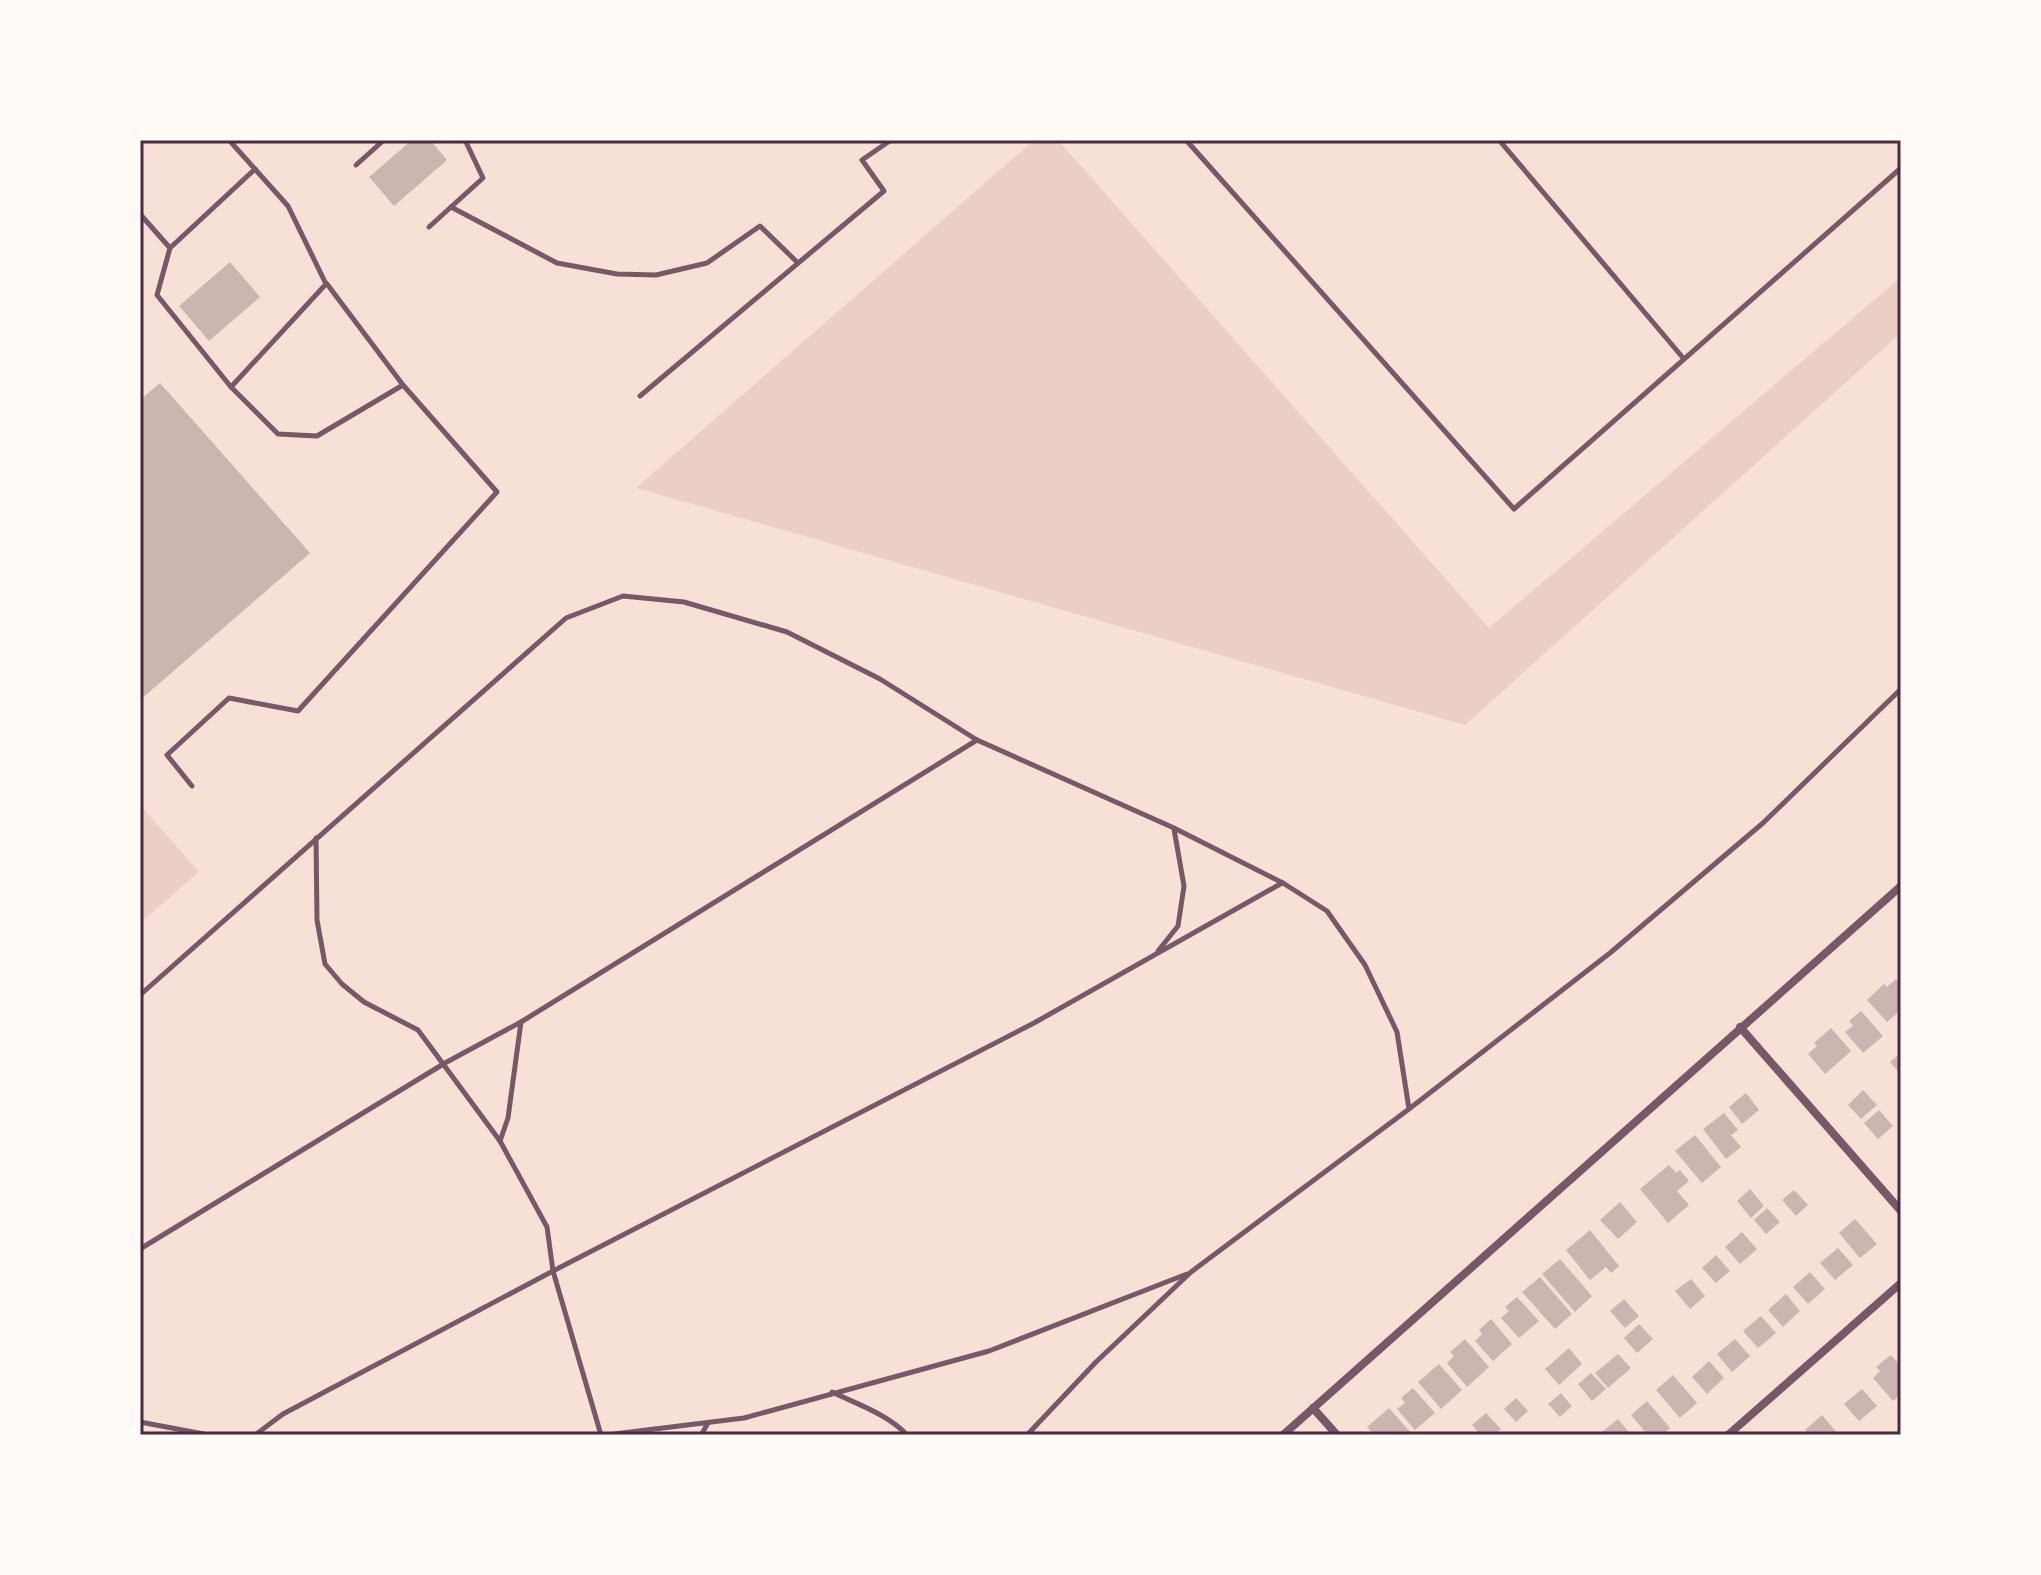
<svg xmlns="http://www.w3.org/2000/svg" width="2041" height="1575" font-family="Poppins,sans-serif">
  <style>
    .green { fill: #ebcfc5 }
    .building { fill: #ccb4b1 }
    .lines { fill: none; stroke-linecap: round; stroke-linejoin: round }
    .service { stroke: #755966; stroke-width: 5 }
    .minor { stroke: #755966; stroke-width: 8 }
    .neatline { fill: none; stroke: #4a2c40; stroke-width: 3 }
  </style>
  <rect width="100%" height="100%" fill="#f7e1d7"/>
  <g class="green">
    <polygon points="1034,140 1058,140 1489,628 1901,277 1901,333 1465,725 636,488"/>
    <polygon points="140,805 199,872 140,923"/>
  </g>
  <g class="building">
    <polygon points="412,140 430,140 447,160 394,206 369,177"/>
    <polygon points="230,262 260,297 209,341 179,306"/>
    <polygon points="160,383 310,553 140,700 140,400"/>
    <polygon points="1896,979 1901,985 1901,1010 1887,1022 1867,1000 1884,984 1887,987"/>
    <polygon points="1861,1011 1883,1036 1863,1053 1845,1032 1853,1026 1849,1021"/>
    <polygon points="1831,1028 1851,1051 1825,1074 1808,1054 1817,1046 1814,1043"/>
    <polygon points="1901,1053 1901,1075 1890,1062"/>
    <polygon points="1863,1090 1877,1105 1861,1119 1848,1105"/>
    <polygon points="1746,1093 1759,1110 1742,1124 1729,1107"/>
    <polygon points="1879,1110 1893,1126 1878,1139 1864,1123"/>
    <polygon points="1724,1113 1738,1130 1731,1135 1741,1147 1726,1159 1703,1129"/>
    <polygon points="1695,1135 1721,1167 1702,1183 1675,1151"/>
    <polygon points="1669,1165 1676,1173 1680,1170 1689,1181 1677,1191 1689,1205 1668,1223 1640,1189"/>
    <polygon points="1750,1189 1764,1206 1751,1218 1737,1201"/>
    <polygon points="1794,1190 1808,1205 1796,1216 1782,1200"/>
    <polygon points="1620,1202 1637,1222 1618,1239 1600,1220"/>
    <polygon points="1767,1208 1780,1222 1766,1234 1754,1220"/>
    <polygon points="1855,1219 1877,1244 1860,1258 1839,1233"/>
    <polygon points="1590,1230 1619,1266 1611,1273 1606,1267 1590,1280 1566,1250"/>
    <polygon points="1742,1232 1757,1249 1740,1264 1725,1247"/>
    <polygon points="1838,1248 1853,1265 1835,1280 1820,1263"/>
    <polygon points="1716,1255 1730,1271 1716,1283 1702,1268"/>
    <polygon points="1560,1259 1592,1296 1575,1312 1542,1274"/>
    <polygon points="1810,1272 1825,1289 1808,1304 1793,1287"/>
    <polygon points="1540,1277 1572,1314 1555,1329 1522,1292"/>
    <polygon points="1691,1279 1705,1296 1690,1309 1675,1291"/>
    <polygon points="1786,1294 1800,1311 1783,1327 1768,1310"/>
    <polygon points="1517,1297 1539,1321 1519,1338 1501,1318 1509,1311 1505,1307"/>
    <polygon points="1624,1299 1639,1316 1625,1328 1610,1311"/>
    <polygon points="1761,1316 1776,1333 1758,1348 1743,1331"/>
    <polygon points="1491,1319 1512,1344 1493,1361 1475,1341 1482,1334 1479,1330"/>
    <polygon points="1639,1324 1653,1339 1637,1353 1624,1338"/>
    <polygon points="1465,1339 1489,1367 1467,1387 1447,1363 1454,1356 1450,1352"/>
    <polygon points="1735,1339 1750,1356 1732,1372 1717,1354"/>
    <polygon points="1569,1348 1582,1364 1559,1385 1545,1369"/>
    <polygon points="1618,1354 1631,1368 1608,1388 1595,1373"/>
    <polygon points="1891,1355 1901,1366 1901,1394 1893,1401 1873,1378 1880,1371 1876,1367"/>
    <polygon points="1709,1361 1724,1378 1707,1394 1692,1377"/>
    <polygon points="1439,1364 1462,1390 1441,1409 1418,1382"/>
    <polygon points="1591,1373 1606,1389 1592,1401 1578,1384"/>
    <polygon points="1673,1375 1697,1403 1680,1418 1656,1390"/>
    <polygon points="1413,1388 1435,1413 1415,1430 1397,1409 1405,1403 1401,1398"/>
    <polygon points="1862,1389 1877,1406 1859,1421 1844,1404"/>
    <polygon points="1561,1393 1572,1406 1560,1417 1548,1404"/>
    <polygon points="1516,1398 1528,1411 1516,1422 1504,1409"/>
    <polygon points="1647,1401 1670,1428 1662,1435 1648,1435 1631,1415"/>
    <polygon points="1389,1408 1413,1435 1375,1435 1367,1427"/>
    <polygon points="1486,1413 1501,1429 1494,1435 1481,1435 1472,1425"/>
    <polygon points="1822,1415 1839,1435 1810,1435 1805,1430"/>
    <polygon points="1618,1419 1631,1435 1604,1435 1602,1432"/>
  </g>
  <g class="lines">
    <g class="service">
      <polyline points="1186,140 1514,509 1901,168"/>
      <polyline points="1499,140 1684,359"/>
      <polyline points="356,165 384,140"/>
      <polyline points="451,207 557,263 617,274 656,275 707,263 760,226 798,263"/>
      <polyline points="140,214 170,248 157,295 231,387 326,284 288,206 229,140"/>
      <polyline points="429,227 483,178 465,140"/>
      <polyline points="170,248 255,169"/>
      <polyline points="327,284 403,385"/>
      <polyline points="640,396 884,191 862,160 891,140"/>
      <polyline points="192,786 167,755 229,698 298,711 497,492 403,385 317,436 278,434 231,387"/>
      <polyline points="316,838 317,920 325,964 342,984 364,1002 418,1030 500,1141 547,1227 553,1271 601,1435"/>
      <polyline points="1158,951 1178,926 1184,886 1174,829"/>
      <polyline points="140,995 566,618 623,596 684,602 787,632 880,679 977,740 1174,828 1283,883 1327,911 1365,965 1397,1032 1409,1109"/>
      <polyline points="500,1141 508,1118 521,1022"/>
      <polyline points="140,1249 445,1063 521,1022 977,740"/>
      <path d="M832,1392C857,1404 889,1415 907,1435"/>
      <polyline points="140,1422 209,1435"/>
      <polyline points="255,1435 283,1414 553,1271 1034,1023 1282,883"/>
      <polyline points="606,1435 744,1418 989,1351 1187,1274"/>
      <polyline points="701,1435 708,1423"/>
      <polyline points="1027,1435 1096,1362 1191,1272 1409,1109 1610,953 1763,823 1901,689"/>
    </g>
    <g class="minor">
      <polyline points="1740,1027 1901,1211"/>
      <polyline points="1313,1408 1337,1435"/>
      <polyline points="1283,1435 1901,886"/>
      <polyline points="1728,1435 1901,1283"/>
    </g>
  </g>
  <rect width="2041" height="1575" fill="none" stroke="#fffaf5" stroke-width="284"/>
  <rect x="142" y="142" width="1757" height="1291" class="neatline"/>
</svg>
